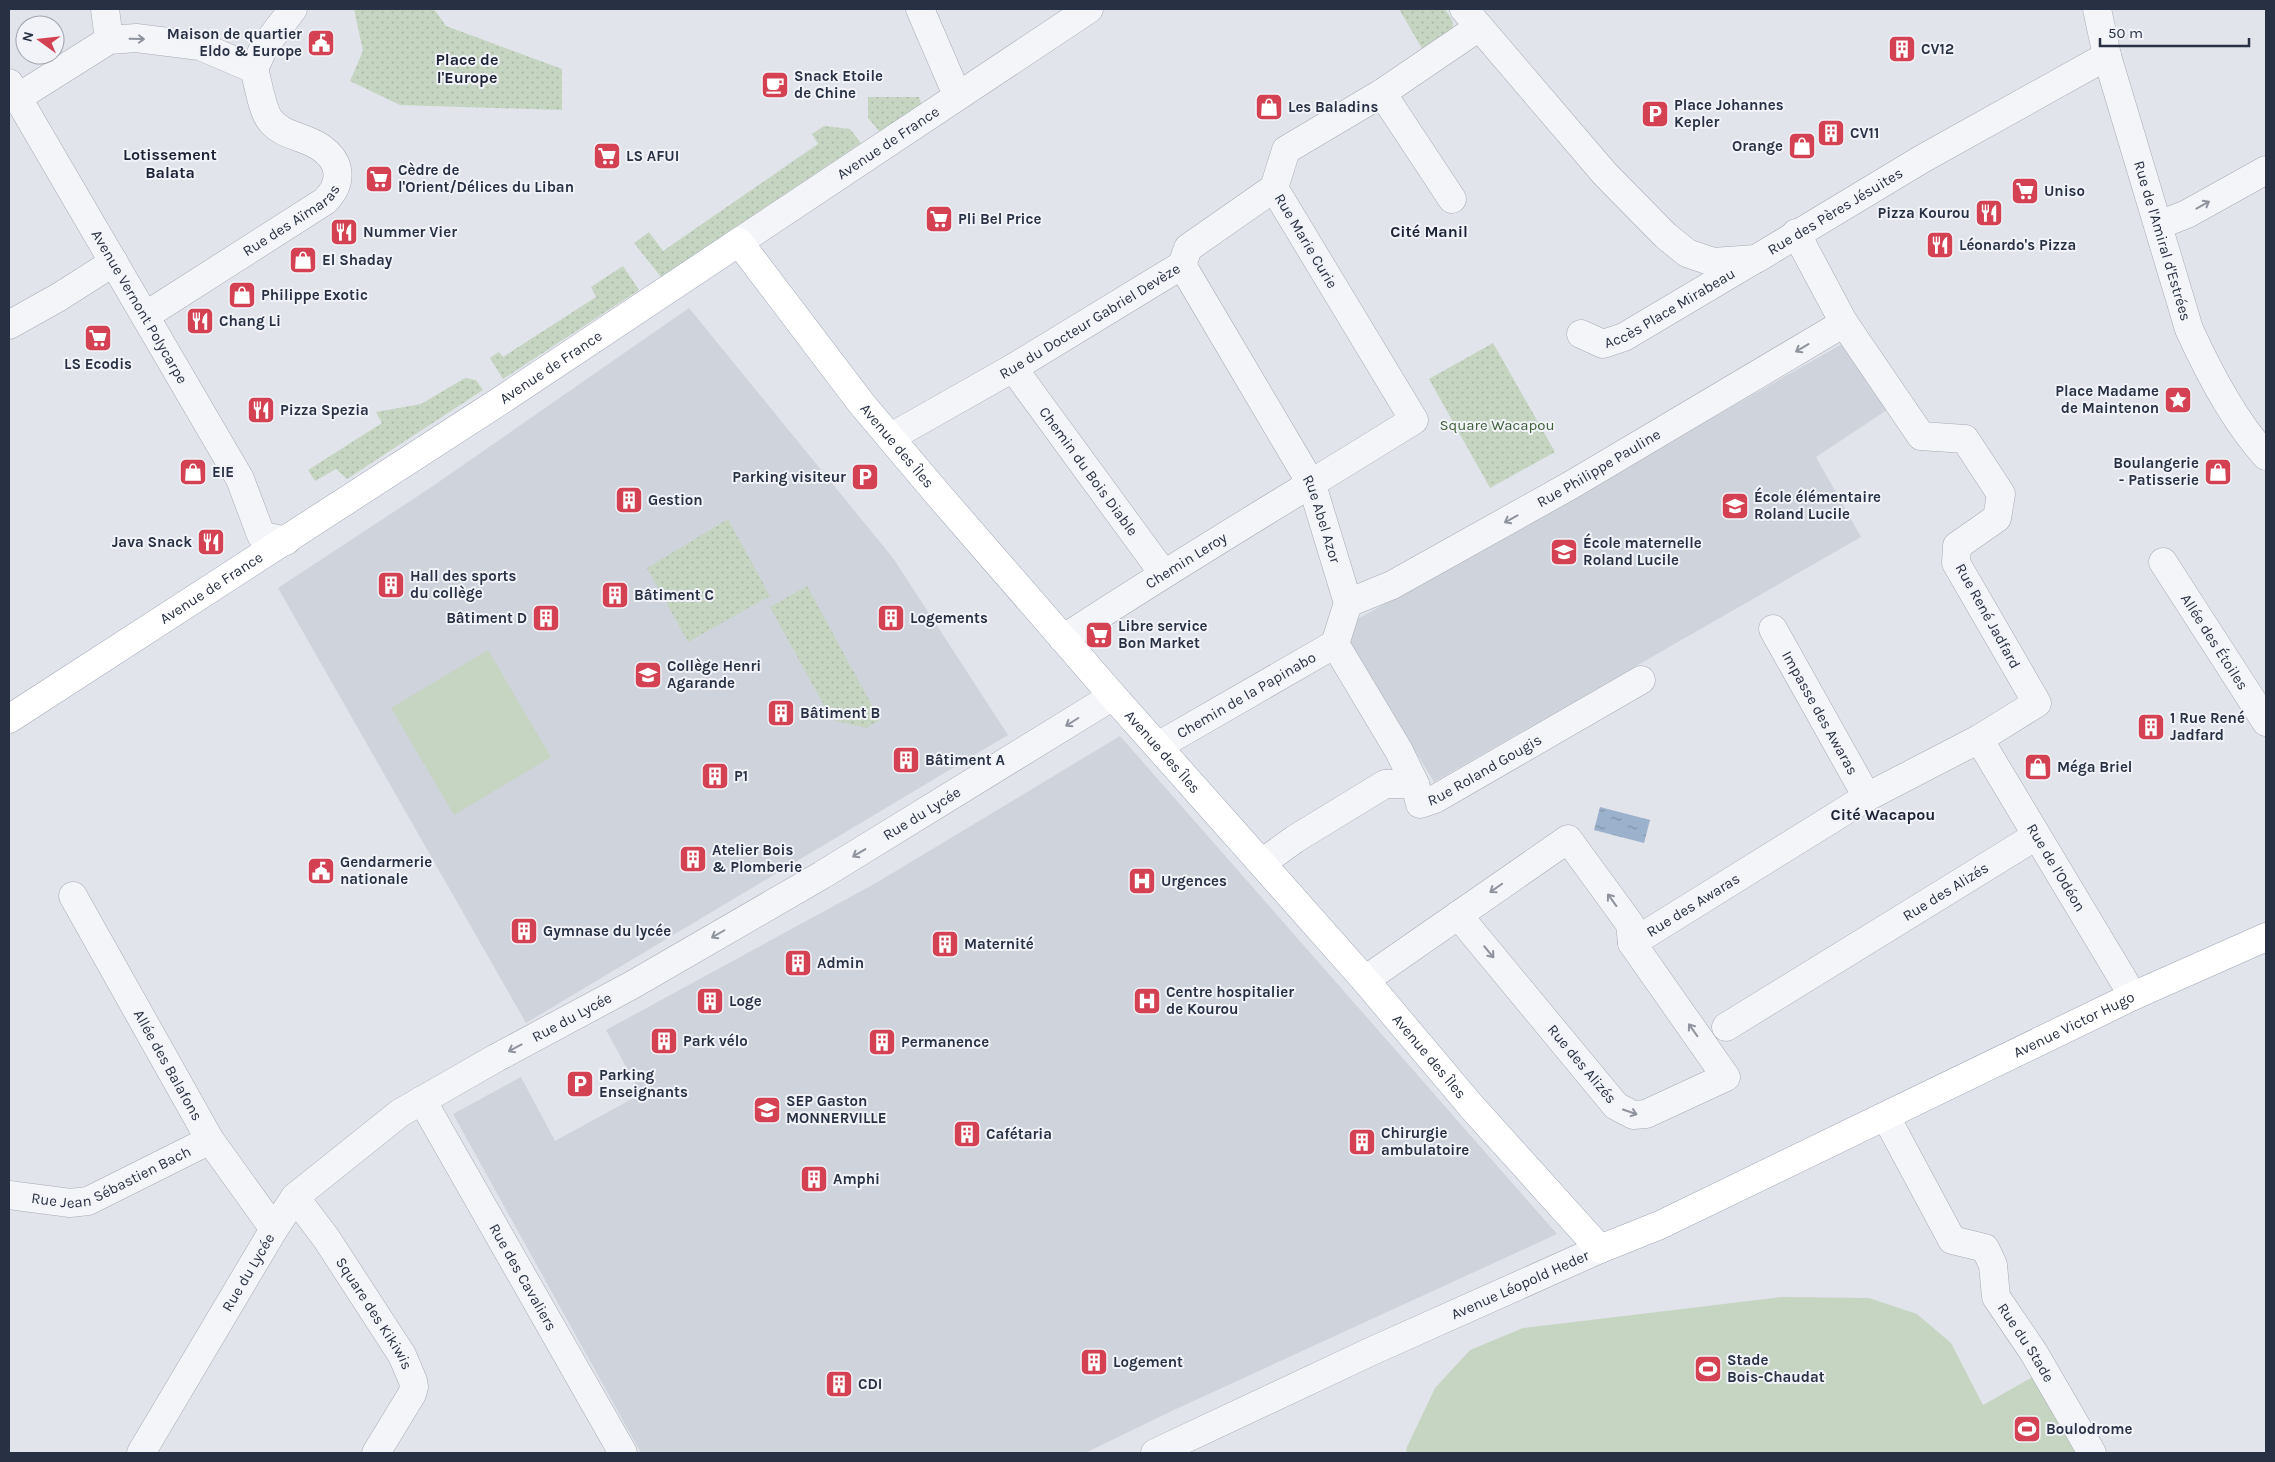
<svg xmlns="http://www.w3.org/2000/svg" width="2275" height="1462" font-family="Karla,sans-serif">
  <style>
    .built { fill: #cfd3dc }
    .green { fill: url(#green-dots) }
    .pitch { fill: #c6d5c2 }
    .water { fill: url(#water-ripples) }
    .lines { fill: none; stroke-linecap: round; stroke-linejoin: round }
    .minor-casing { stroke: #a6abb5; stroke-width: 29 }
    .major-casing { stroke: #a0a8b7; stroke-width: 29 }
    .minor { stroke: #f4f5f8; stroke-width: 28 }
    .major { stroke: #fff; stroke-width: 28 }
    .oneway { stroke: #8e939e }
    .labels { text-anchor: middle; stroke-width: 4; stroke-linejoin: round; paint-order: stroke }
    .poi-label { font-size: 15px; font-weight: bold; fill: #283143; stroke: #f1f3f8; text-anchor: start }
    .street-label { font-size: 15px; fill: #283143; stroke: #f1f3f8 }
    .park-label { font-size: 15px; fill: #3c5f35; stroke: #f1f3f8 }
    .neighbourhood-label { font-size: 16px; font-weight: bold; fill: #1b2234; stroke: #f1f3f8 }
  </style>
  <defs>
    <pattern id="green-dots" width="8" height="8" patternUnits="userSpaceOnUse" patternTransform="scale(1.25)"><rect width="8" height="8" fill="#c6d5c2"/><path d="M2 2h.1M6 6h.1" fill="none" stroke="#aab7a8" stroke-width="1.8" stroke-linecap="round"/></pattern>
    <pattern id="water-ripples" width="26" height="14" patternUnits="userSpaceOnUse" patternTransform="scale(1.25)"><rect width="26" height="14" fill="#9bb1cc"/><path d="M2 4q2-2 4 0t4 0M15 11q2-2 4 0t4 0" fill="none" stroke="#7e91a7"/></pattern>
  </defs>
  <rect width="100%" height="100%" fill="#e1e4ea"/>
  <g class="built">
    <polygon points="689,308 893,558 1008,735 526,1023 278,588 430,488"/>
    <polygon points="1856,336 1896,404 1816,457 1861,537 1434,782 1340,629"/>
    <polygon points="1120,736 1557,1234 1176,1409 1085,1453 641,1453 453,1114 521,1077 555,1141 641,1094 606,1030 876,883"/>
  </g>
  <g class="green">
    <polygon points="354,9 434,9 446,26 562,69 562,110 400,105 350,81 363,51"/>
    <path d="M1399,9H1444C1453,18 1454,24 1452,37L1427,57Z"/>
    <polygon points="868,97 919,97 922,106 880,132 868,118"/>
    <polygon points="824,126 850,129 861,143 661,277 634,243 649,232 663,251 818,144 812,134"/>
    <polygon points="623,266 639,290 503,379 490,358 499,352 503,357 596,297 591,287"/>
    <polygon points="1493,343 1555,452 1490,488 1429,379"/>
    <polygon points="465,378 476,380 483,390 347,479 336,469 315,481 308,470 382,423 376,412 421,404"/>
    <polygon points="728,519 770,596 688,642 647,568"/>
    <polygon points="807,586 880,720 866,728 832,720 770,607"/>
  </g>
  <g class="pitch">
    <polygon points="488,650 551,757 454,815 391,708"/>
    <polygon points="1783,1297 1869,1298 1917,1314 1951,1343 1983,1405 2038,1374 2080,1453 1406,1453 1407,1447 1435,1388 1470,1350 1523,1328"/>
  </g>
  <polygon class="water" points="1600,807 1650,820 1644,843 1594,830"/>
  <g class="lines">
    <g class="minor-casing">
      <g id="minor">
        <polyline points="105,9 109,40"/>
        <polyline points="920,9 957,95"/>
        <path id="s1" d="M1464,9L1605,174L1666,236L1687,253L1713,262L1756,259L1922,159L2107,56"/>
        <path id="s2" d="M2097,9L2107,56L2189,329C2208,371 2235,422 2266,456"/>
        <polyline points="254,69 264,47 293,9"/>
        <path id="s3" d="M9,83L240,479L261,535L286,541"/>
        <polyline points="1382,93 1452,199"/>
        <polyline points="17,98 109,40 136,38 200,46 254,69"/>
        <polyline points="2159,225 2187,214 2266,170"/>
        <path id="s4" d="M739,242L1089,9"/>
        <path id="s5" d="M1182,265L1312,485L1348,603L1335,644L1399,751L1415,784"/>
        <path id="s6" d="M145,316L325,201C343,183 342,162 320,147C304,136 282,136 270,120C262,110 258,82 254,69"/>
        <polyline points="9,325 59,297 114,262"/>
        <path id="s7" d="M1581,334L1603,344L1624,337L1752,261"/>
        <path id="s8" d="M1013,368L1163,573"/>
        <path id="s9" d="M891,437L1013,368L1182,265L1188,248L1274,188"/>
        <path id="s10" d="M2163,562L2266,722"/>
        <path id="s11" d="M1348,603L1392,585L1571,485L1844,323"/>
        <path id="s12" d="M1773,629L1867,797"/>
        <path id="s13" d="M1063,639C1178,563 1297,493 1414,420L1274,188L1286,150L1382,93L1479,27"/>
        <path id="s14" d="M1979,739L2133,996"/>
        <path id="s15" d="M1158,746L1335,644"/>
        <path id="s16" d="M1262,863L1295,839L1385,784H1415L1420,804L1435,799L1641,680"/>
        <path id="s17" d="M73,896L210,1140L274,1229"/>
        <path id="s18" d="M1632,943L1867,797L1979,739L2037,703L1956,563L1957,546L1997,518L2001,494L1965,439L1921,436L1844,323L1796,233"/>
        <polyline points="1365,980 1568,839 1630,924 1632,943 1726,1077 1646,1114 1633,1115 1616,1106 1458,915"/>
        <path id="s19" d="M1726,1027L2036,836"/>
        <path id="s20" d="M422,1100L623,1453"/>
        <path id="s21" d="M1886,1117L1952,1240L1985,1248L1993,1265L1996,1297L2034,1353L2092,1453"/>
        <path id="s22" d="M9,1195L70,1203L88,1201L210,1140"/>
        <path id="s23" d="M295,1197L326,1238L402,1355L413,1381L414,1387L412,1394L376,1453"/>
        <path id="s24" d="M141,1453L274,1229L295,1197L400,1113L496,1058L632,985L822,875L1113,696"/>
        <path id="s25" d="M1155,1453L1372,1351L1600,1249"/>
      </g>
    </g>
    <g class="major-casing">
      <g id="major">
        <path id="s26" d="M9,719L503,399L739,242L861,403L936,492L1113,696L1365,980L1471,1106L1600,1249L1660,1225L2133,996L2266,937"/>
      </g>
    </g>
    <use href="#minor" class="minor"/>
    <use href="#major" class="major"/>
  </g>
  <defs><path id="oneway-shaft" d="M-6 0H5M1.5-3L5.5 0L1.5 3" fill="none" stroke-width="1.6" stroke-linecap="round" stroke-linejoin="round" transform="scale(1.25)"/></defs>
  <g class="oneway">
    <use href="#oneway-shaft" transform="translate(137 39) rotate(1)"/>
    <use href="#oneway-shaft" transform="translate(2203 205) rotate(-29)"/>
    <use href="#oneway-shaft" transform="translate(1802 348) rotate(149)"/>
    <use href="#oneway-shaft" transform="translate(1511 519) rotate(151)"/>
    <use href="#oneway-shaft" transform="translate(1072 722) rotate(148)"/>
    <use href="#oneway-shaft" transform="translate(859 853) rotate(149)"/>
    <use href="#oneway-shaft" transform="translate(1496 888) rotate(145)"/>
    <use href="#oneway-shaft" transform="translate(1612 900) rotate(-126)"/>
    <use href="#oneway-shaft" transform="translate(718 934) rotate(150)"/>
    <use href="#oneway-shaft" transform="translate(1489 952) rotate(50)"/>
    <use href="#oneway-shaft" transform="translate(1693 1030) rotate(-125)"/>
    <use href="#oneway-shaft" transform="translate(515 1048) rotate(152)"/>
    <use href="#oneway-shaft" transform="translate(1630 1112) rotate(19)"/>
  </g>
  <defs>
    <g id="civic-square" transform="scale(1.4375)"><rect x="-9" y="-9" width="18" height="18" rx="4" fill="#d44153" stroke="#f1f3f8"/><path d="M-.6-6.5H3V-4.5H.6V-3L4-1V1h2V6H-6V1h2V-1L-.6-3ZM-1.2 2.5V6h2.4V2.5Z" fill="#fff"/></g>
    <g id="building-square" transform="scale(1.4375)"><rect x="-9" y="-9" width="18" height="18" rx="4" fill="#d44153" stroke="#f1f3f8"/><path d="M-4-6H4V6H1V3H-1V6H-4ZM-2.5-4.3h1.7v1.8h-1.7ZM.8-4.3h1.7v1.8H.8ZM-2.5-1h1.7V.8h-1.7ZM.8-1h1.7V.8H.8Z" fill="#fff"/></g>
    <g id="cafe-square" transform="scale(1.4375)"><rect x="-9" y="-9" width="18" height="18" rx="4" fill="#d44153" stroke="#f1f3f8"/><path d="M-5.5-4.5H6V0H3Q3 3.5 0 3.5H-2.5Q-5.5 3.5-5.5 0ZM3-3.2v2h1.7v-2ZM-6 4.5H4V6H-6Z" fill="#fff"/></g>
    <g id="shop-square" transform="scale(1.4375)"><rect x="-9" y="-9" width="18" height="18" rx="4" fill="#d44153" stroke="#f1f3f8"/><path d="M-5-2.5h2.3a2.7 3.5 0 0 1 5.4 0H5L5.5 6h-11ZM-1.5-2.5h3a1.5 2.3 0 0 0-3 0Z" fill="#fff"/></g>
    <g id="parking-square" transform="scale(1.4375)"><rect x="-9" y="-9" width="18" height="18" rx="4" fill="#d44153" stroke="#f1f3f8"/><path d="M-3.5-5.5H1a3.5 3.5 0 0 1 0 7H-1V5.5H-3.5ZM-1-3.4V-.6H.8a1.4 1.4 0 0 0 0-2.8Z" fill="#fff"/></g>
    <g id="supermarket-square" transform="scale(1.4375)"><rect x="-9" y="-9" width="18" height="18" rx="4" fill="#d44153" stroke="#f1f3f8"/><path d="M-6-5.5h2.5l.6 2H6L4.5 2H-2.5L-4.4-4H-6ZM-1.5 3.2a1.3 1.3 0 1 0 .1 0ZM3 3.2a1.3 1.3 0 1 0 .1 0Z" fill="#fff"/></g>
    <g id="restaurant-square" transform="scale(1.4375)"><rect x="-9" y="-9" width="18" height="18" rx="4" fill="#d44153" stroke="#f1f3f8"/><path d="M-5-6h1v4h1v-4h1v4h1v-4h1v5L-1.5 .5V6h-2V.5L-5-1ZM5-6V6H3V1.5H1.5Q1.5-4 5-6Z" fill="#fff"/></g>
    <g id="sight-square" transform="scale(1.4375)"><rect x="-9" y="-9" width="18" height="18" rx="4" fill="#d44153" stroke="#f1f3f8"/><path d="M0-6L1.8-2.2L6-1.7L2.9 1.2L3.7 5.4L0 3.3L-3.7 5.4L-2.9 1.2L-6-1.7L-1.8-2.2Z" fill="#fff"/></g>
    <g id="school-square" transform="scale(1.4375)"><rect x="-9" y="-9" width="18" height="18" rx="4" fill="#d44153" stroke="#f1f3f8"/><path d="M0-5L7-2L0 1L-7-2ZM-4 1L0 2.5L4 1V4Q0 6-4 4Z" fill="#fff"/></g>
    <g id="hospital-square" transform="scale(1.4375)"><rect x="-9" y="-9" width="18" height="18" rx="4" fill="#d44153" stroke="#f1f3f8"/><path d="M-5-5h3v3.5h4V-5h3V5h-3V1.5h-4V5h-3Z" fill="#fff"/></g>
    <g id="stadium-square" transform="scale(1.4375)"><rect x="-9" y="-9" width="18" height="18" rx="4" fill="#d44153" stroke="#f1f3f8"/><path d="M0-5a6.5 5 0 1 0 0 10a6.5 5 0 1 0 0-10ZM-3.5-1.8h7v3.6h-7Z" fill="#fff"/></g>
  </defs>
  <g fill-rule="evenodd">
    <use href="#civic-square" x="321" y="43"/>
    <use href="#building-square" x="1902" y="49"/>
    <use href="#cafe-square" x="775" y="85"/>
    <use href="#shop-square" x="1269" y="107"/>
    <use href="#parking-square" x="1655" y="114"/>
    <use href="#building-square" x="1831" y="133"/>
    <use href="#shop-square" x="1802" y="146"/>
    <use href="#supermarket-square" x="607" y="156"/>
    <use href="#supermarket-square" x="379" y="179"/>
    <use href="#supermarket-square" x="2025" y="191"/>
    <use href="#restaurant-square" x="1989" y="213"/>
    <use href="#supermarket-square" x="939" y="219"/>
    <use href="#restaurant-square" x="344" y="232"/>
    <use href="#restaurant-square" x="1940" y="245"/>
    <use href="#shop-square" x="303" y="260"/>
    <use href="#shop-square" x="242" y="295"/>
    <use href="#restaurant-square" x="200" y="321"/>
    <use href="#supermarket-square" x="98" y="338"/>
    <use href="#sight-square" x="2178" y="400"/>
    <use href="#restaurant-square" x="261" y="410"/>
    <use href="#shop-square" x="193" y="472"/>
    <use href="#shop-square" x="2218" y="472"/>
    <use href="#parking-square" x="865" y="477"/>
    <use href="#building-square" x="629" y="500"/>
    <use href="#school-square" x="1735" y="506"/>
    <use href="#restaurant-square" x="211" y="542"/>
    <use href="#school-square" x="1564" y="552"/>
    <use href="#building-square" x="391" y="585"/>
    <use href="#building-square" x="615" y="595"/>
    <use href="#building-square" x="546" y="618"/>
    <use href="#building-square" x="891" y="618"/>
    <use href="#supermarket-square" x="1099" y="635"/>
    <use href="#school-square" x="648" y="675"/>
    <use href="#building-square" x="781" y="713"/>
    <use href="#building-square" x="2151" y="727"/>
    <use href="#building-square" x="906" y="760"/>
    <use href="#shop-square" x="2038" y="767"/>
    <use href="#building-square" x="715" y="776"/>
    <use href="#building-square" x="693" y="859"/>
    <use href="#civic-square" x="321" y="871"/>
    <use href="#hospital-square" x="1142" y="881"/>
    <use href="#building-square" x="524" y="931"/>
    <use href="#building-square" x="945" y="944"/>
    <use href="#building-square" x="798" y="963"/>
    <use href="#building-square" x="710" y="1001"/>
    <use href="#hospital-square" x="1147" y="1001"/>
    <use href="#building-square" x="664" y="1041"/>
    <use href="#building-square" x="882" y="1042"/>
    <use href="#parking-square" x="580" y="1084"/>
    <use href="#school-square" x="767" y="1110"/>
    <use href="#building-square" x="967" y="1134"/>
    <use href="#building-square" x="1362" y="1142"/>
    <use href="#building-square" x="814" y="1179"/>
    <use href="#building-square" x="1094" y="1362"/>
    <use href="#stadium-square" x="1708" y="1369"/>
    <use href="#building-square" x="839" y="1384"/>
    <use href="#stadium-square" x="2027" y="1429"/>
  </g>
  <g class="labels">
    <g class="poi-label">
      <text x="302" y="39" text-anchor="end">Maison de quartier<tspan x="302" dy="17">Eldo &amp; Europe</tspan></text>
      <text x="1921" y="54">CV12</text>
      <text x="794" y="81">Snack Etoile<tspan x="794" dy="17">de Chine</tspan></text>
      <text x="1674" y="110">Place Johannes<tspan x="1674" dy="17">Kepler</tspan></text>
      <text x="1288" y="112">Les Baladins</text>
      <text x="1850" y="138">CV11</text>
      <text x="1783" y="151" text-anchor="end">Orange</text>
      <text x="626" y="161">LS AFUI</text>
      <text x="398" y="175">Cèdre de<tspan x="398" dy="17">l'Orient/Délices du Liban</tspan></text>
      <text x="2044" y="196">Uniso</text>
      <text x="1970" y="218" text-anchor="end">Pizza Kourou</text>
      <text x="958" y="224">Pli Bel Price</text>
      <text x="363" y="237">Nummer Vier</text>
      <text x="1959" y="250">Léonardo's Pizza</text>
      <text x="322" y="265">El Shaday</text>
      <text x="261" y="300">Philippe Exotic</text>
      <text x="219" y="326">Chang Li</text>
      <text x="98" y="369" text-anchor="middle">LS Ecodis</text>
      <text x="2159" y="396" text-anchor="end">Place Madame<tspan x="2159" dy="17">de Maintenon</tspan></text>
      <text x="280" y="415">Pizza Spezia</text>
      <text x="2199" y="468" text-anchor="end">Boulangerie<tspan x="2199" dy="17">- Patisserie</tspan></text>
      <text x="212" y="477">EIE</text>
      <text x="846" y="482" text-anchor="end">Parking visiteur</text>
      <text x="1754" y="502">École élémentaire<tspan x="1754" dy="17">Roland Lucile</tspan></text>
      <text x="648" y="505">Gestion</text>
      <text x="192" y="547" text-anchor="end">Java Snack</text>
      <text x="1583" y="548">École maternelle<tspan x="1583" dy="17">Roland Lucile</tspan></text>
      <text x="410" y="581">Hall des sports<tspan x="410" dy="17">du collège</tspan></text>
      <text x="634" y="600">Bâtiment C</text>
      <text x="527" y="623" text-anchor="end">Bâtiment D</text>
      <text x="910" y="623">Logements</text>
      <text x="1118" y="631">Libre service<tspan x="1118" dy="17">Bon Market</tspan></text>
      <text x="667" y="671">Collège Henri<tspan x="667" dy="17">Agarande</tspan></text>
      <text x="800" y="718">Bâtiment B</text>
      <text x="2170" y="723">1 Rue René<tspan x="2170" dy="17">Jadfard</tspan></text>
      <text x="925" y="765">Bâtiment A</text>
      <text x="2057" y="772">Méga Briel</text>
      <text x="734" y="781">P1</text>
      <text x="712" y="855">Atelier Bois<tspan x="712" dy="17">&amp; Plomberie</tspan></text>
      <text x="340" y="867">Gendarmerie<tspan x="340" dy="17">nationale</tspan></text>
      <text x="1161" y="886">Urgences</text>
      <text x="543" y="936">Gymnase du lycée</text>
      <text x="964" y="949">Maternité</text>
      <text x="817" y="968">Admin</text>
      <text x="1166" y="997">Centre hospitalier<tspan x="1166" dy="17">de Kourou</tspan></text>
      <text x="729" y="1006">Loge</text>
      <text x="683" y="1046">Park vélo</text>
      <text x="901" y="1047">Permanence</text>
      <text x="599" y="1080">Parking<tspan x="599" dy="17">Enseignants</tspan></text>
      <text x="786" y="1106">SEP Gaston<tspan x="786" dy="17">MONNERVILLE</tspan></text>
      <text x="1381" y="1138">Chirurgie<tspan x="1381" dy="17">ambulatoire</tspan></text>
      <text x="986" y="1139">Cafétaria</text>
      <text x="833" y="1184">Amphi</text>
      <text x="1727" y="1365">Stade<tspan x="1727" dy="17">Bois-Chaudat</tspan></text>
      <text x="1113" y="1367">Logement</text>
      <text x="858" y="1389">CDI</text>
      <text x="2046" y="1434">Boulodrome</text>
    </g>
    <g class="street-label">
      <text dy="5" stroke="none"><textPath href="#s4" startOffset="179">Avenue de France</textPath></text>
      <text dy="5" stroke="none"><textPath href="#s1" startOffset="494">Rue des Pères Jésuites</textPath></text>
      <text dy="5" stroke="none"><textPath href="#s6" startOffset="175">Rue des Aïmaras</textPath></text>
      <text transform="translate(1306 241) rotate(59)" y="5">Rue Marie Curie</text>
      <text dy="5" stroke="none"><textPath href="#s2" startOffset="241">Rue de l'Amiral d'Estrées</textPath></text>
      <text dy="5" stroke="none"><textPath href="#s7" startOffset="100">Accès Place Mirabeau</textPath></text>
      <text dy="5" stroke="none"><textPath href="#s3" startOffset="259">Avenue Vernont Polycarpe</textPath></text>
      <text dy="5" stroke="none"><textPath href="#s9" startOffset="230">Rue du Docteur Gabriel Devèze</textPath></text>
      <text dy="5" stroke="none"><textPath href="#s26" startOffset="646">Avenue de France</textPath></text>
      <text dy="5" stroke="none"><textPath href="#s26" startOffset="1130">Avenue des Îles</textPath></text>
      <text dy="5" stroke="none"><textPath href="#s11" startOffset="285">Rue Philippe Pauline</textPath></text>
      <text dy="5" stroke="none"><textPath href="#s8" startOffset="128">Chemin du Bois Diable</textPath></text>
      <text dy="5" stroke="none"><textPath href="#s5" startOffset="291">Rue Abel Azor</textPath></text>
      <text dy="5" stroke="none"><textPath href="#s13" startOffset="146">Chemin Leroy</textPath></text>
      <text dy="5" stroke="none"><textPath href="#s26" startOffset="241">Avenue de France</textPath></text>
      <text transform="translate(1988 616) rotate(61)" y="5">Rue René Jadfard</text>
      <text dy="5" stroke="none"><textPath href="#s10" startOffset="95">Allée des Étoiles</textPath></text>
      <text dy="5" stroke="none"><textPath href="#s15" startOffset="102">Chemin de la Papinabo</textPath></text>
      <text dy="5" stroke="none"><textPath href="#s12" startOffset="96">Impasse des Awaras</textPath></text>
      <text dy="5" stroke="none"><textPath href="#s26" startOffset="1535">Avenue des Îles</textPath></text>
      <text dy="5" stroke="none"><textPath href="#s16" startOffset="270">Rue Roland Gougis</textPath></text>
      <text dy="5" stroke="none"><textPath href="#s24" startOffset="1035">Rue du Lycée</textPath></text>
      <text dy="5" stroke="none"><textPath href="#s14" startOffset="150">Rue de l'Odéon</textPath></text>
      <text dy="5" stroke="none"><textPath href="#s19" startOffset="258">Rue des Alizés</textPath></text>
      <text dy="5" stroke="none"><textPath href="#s18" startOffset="72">Rue des Awaras</textPath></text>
      <text dy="5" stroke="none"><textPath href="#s24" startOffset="630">Rue du Lycée</textPath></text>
      <text dy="5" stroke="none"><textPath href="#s26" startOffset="2722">Avenue Victor Hugo</textPath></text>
      <text dy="5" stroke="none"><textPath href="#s26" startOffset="1940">Avenue des Îles</textPath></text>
      <text transform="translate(1582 1064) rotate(50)" y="5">Rue des Alizés</text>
      <text dy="5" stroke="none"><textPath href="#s17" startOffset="194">Allée des Balafons</textPath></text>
      <text dy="5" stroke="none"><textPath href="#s22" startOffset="108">Rue Jean Sébastien Bach</textPath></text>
      <text dy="5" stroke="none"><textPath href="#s24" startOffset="210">Rue du Lycée</textPath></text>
      <text dy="5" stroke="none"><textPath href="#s20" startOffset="204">Rue des Cavaliers</textPath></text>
      <text dy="5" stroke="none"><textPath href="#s25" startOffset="402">Avenue Léopold Heder</textPath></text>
      <text dy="5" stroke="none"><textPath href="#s23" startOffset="141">Square des Kikiwis</textPath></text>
      <text dy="5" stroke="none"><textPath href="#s21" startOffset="279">Rue du Stade</textPath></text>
    </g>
    <g class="park-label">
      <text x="1497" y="430">Square Wacapou</text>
    </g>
    <g class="neighbourhood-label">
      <text x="467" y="65">Place de<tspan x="467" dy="18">l'Europe</tspan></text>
      <text x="170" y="160">Lotissement<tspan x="170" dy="18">Balata</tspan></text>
      <text x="1429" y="237">Cité Manil</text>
      <text x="1883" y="820">Cité Wacapou</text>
    </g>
  </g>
  <rect width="2275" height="1462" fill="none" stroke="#283143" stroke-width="20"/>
  <g transform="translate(40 40) rotate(285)"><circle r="24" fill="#f1f3f8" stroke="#a1a5b0"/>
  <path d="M0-4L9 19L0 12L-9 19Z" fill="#d44153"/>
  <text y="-8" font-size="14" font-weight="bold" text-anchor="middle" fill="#283143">N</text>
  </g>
  <path d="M2100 38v8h149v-8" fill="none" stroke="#283143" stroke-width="2.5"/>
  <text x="2108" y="38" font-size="15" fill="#283143" stroke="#f1f3f8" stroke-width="4" paint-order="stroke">50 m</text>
</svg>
